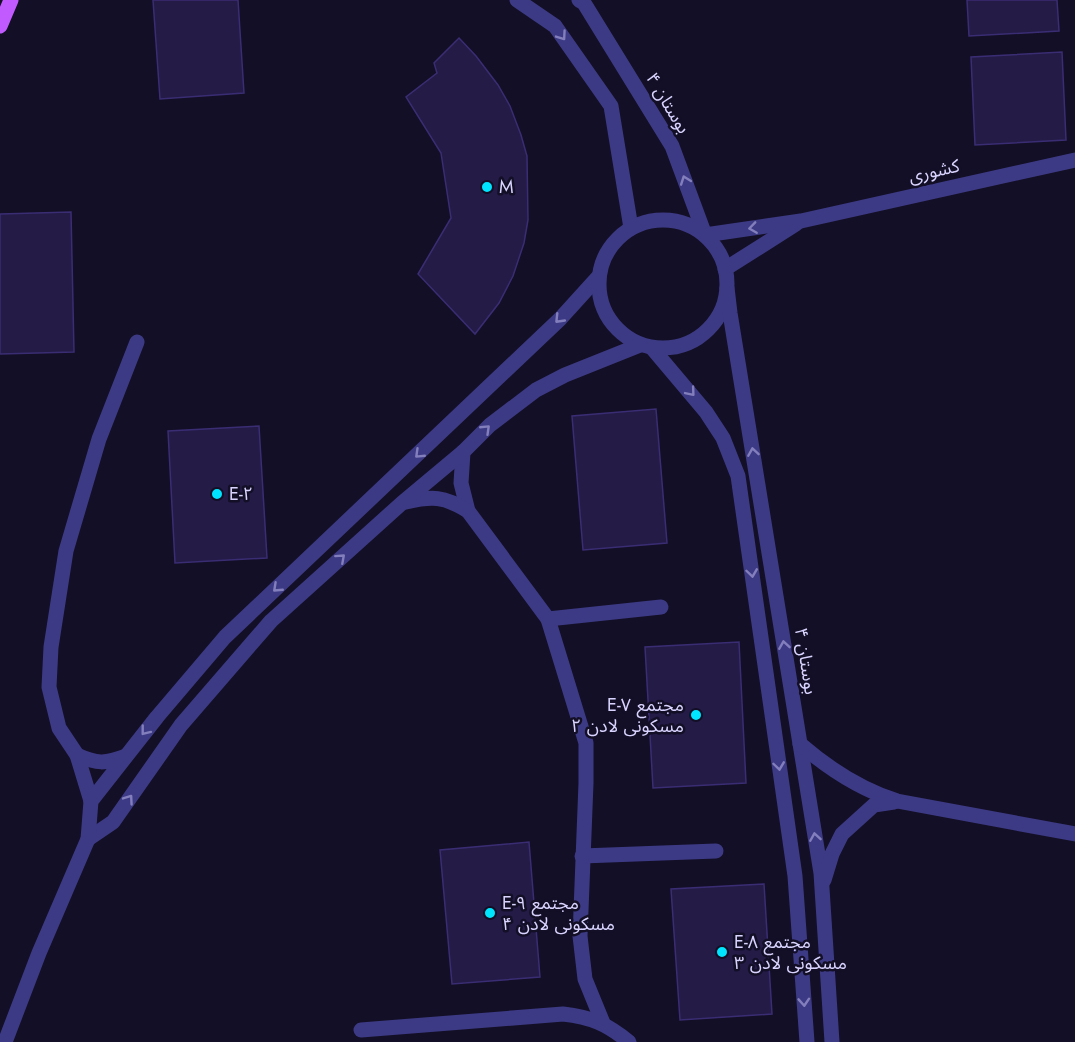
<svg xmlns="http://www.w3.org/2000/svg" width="1075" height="1042" font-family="Jost,'Noto Sans Arabic',sans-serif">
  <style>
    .building { fill: #241b47; stroke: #3b2d73; stroke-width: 1.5 }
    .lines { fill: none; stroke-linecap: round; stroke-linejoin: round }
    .minor { stroke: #3d3a85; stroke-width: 15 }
    .major { stroke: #c25bff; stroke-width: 15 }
    .oneway { stroke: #837fbc }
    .poi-dot { fill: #00e5ff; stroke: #130f26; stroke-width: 2 }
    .labels { text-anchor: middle; stroke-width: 5; stroke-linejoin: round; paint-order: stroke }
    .street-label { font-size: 18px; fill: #d9d4ff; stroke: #130f26 }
    .poi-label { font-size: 18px; fill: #d9d4ff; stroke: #130f26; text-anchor: start }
  </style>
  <rect width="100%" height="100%" fill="#130f26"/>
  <g class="building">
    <polygon points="153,0 238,0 244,93 160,99"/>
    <polygon points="967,0 1057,0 1059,31 969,36"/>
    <polygon points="459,38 476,56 498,85 510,106 521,135 527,156 528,220 524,243 513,276 499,303 475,334 418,274 451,218 441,153 406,97 437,73 434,63"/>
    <polygon points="1062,52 1066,140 975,145 971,57"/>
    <polygon points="71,212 74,352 0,354 0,214"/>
    <polygon points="656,409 667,543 583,550 572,416"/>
    <polygon points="259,426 267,558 175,563 168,431"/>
    <polygon points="739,642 746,783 653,788 645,647"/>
    <polygon points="529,842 540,977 452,984 440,850"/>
    <polygon points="764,884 772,1014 680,1020 671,889"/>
  </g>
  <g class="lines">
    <g class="minor">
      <polyline points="517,0 555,26 611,106 631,228"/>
      <polyline points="579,0 584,3 672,146 705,235"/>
      <circle cx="663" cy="284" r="64"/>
      <polyline points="705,235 801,221 1075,160"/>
      <polyline points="725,269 796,224"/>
      <polyline points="727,288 730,313 821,873 832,1042"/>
      <polyline points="652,348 706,412 723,438 738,476 795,876 807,1042"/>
      <polyline points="463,452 461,483 468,511 548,619 586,743 586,783 580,936 585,979 603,1023"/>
      <path d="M406,502C432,496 444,496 468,511"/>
      <polyline points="548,619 661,607"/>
      <path d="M800,744C829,769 859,789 897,801L1075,834"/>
      <path d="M77,755C97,764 105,764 126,756"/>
      <polyline points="91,801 77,755 59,728 49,687 51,647 66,551 99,439 137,342"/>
      <polyline points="88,839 113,822 181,725 271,621 402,503 463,452 490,425 536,390 565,375 640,345"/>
      <polyline points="582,856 716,851"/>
      <polyline points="824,880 832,854 842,834 874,805 894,802"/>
      <path d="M361,1030L563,1014C591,1017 607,1024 629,1042"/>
      <polyline points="5,1042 39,953 88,839 91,801 157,717 225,637 560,319 599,276"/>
    </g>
    <polyline class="major" points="0,26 11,0"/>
  </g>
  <defs><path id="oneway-chevron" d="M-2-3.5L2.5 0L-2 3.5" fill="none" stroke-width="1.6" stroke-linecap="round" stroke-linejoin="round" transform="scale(1.5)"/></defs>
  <g class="oneway">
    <use href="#oneway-chevron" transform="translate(562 36) rotate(55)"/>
    <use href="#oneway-chevron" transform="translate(685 180) rotate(-110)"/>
    <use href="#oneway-chevron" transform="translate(753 228) rotate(172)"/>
    <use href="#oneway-chevron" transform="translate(559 319) rotate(134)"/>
    <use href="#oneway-chevron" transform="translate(691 392) rotate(50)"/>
    <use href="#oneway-chevron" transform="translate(486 429) rotate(-44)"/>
    <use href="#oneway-chevron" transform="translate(753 452) rotate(-99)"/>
    <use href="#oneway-chevron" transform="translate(419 454) rotate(136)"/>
    <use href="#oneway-chevron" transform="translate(341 558) rotate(-42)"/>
    <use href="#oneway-chevron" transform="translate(752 573) rotate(82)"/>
    <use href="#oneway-chevron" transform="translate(277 588) rotate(137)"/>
    <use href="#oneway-chevron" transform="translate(784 645) rotate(-99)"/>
    <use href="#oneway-chevron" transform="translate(145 731) rotate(128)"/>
    <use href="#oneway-chevron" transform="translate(779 766) rotate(82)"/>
    <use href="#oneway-chevron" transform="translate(129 799) rotate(-55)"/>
    <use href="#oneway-chevron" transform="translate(815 837) rotate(-99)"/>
    <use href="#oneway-chevron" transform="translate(804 1002) rotate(86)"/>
  </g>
  <g class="poi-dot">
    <circle cx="487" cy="187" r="6"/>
    <circle cx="217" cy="494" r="6"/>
    <circle cx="696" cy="715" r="6"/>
    <circle cx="490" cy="913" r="6"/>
    <circle cx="722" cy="952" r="6"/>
  </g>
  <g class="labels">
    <g class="street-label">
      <text transform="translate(668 103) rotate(59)" y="6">بوستان ۴</text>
      <text transform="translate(934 171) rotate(-13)" y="6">کشوری</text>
      <text transform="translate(806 661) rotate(81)" y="6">بوستان ۴</text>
    </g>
    <g class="poi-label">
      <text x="499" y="193">M</text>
      <text x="229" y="500">E-۲</text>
      <text x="684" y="711" text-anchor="end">E-۷ مجتمع<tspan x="684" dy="21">مسکونی لادن ۲</tspan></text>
      <text x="502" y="909">E-۹ مجتمع<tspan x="502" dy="21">مسکونی لادن ۴</tspan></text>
      <text x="734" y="948">E-۸ مجتمع<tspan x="734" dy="21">مسکونی لادن ۳</tspan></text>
    </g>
  </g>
</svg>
